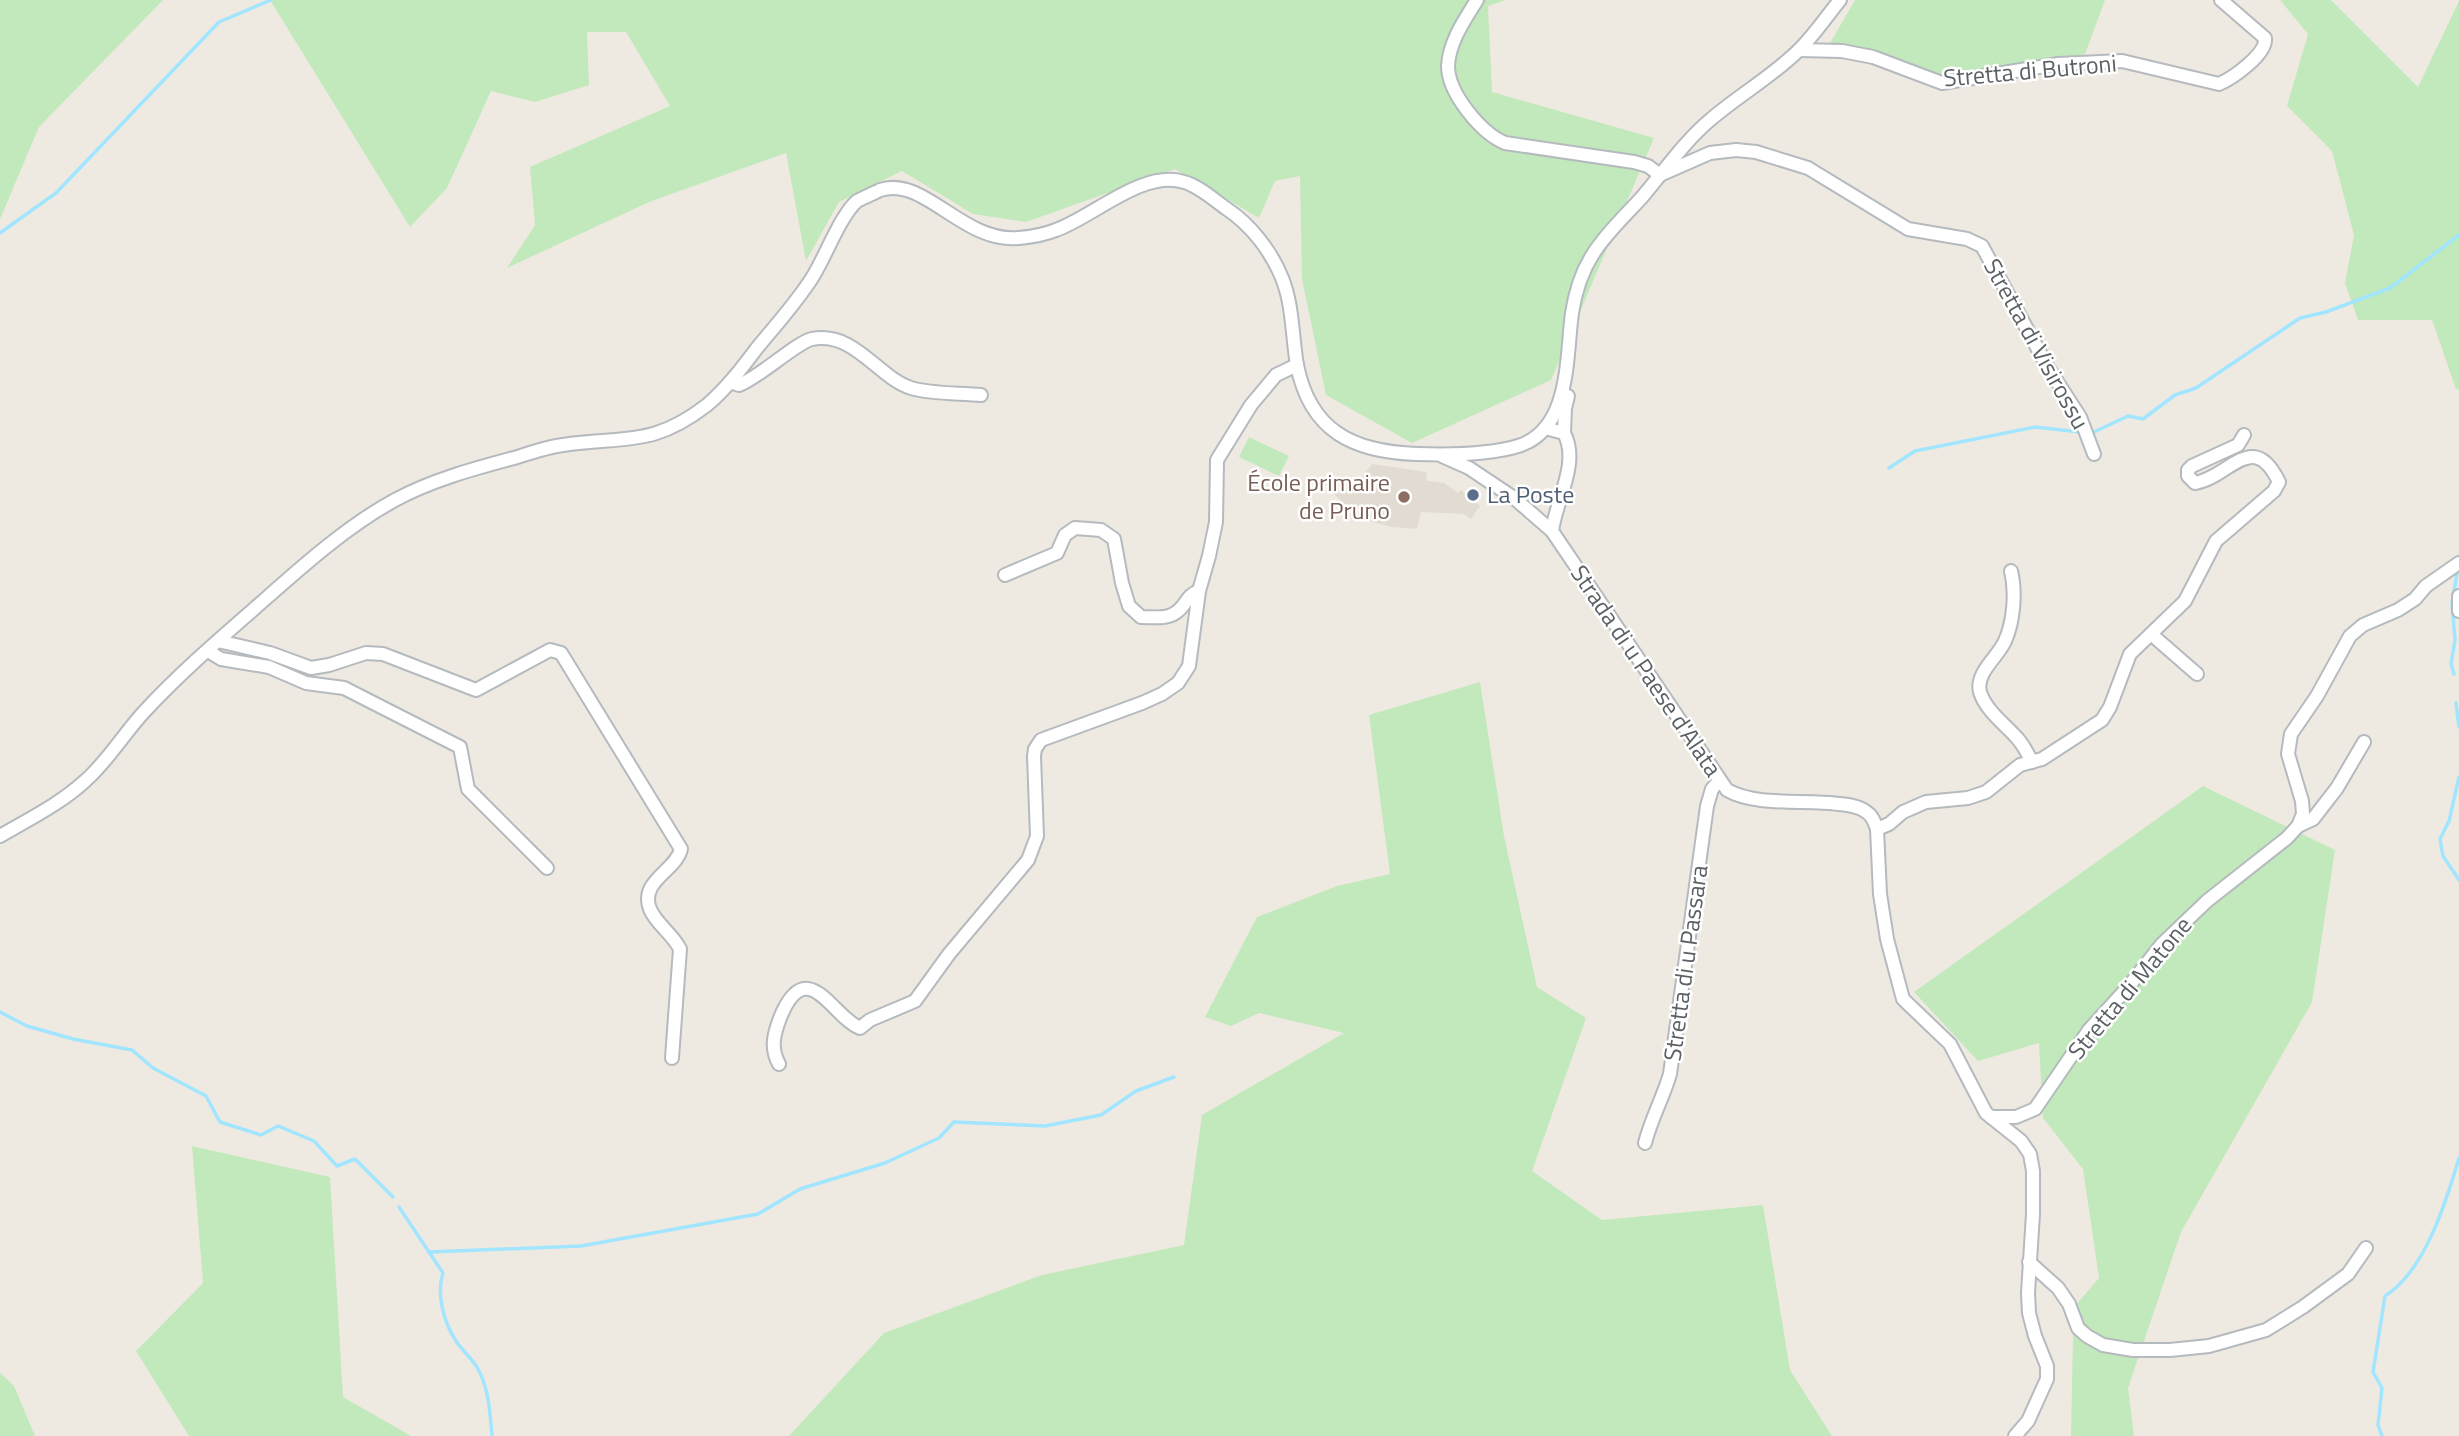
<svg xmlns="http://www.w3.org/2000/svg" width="2459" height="1436" font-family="'Titillium Web',sans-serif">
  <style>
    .education { fill: #e1dbd2 }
    .green { fill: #c2e9bb }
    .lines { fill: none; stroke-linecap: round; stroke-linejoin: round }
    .stream { stroke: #a1e5ff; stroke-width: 3.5 }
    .minor-casing { stroke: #b4babe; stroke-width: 16 }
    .minor { stroke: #fff; stroke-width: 12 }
    .service-dot { fill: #5c6f8a; stroke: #fff; stroke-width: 2.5 }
    .education-dot { fill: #8d6e63; stroke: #fff; stroke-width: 2.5 }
    .labels { text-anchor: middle; stroke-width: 5; stroke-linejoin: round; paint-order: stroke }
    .street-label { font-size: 24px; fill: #5a6064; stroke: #fff }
    .education-label { font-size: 24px; fill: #785e54; stroke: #fff; text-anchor: end }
    .service-label { font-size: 24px; fill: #4e5e75; stroke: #fff; text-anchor: start }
  </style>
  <rect width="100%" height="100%" fill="#efeae1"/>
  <polygon class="education" points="1372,464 1426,472 1427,481 1444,483 1458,493 1461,490 1480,506 1471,519 1463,514 1421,512 1417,529 1392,527 1372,522 1352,511 1325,485 1326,479 1358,482"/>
  <g class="green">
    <polygon points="0,0 163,0 39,127 0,219"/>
    <polygon points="270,0 1506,0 1488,6 1492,92 1654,138 1551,380 1412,443 1326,395 1302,279 1300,176 1275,181 1259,218 1175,169 1026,222 973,214 902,171 839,202 806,261 786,153 649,202 507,268 535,225 530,167 670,106 626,32 587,32 589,85 535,102 491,91 447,188 410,227"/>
    <polygon points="1855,0 2105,0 2085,54 1940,77 1869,50 1829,45"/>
    <polygon points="2280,0 2331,0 2418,87 2459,1 2459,390 2456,389 2432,320 2358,320 2345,283 2354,235 2332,151 2287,106 2308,34"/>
    <polygon points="1249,437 1289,456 1279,476 1239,457"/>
    <polygon points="1480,682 1504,836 1537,987 1586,1018 1532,1171 1602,1220 1763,1205 1790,1370 1832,1436 789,1436 884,1333 1042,1275 1184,1245 1202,1115 1344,1033 1259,1013 1231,1026 1205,1017 1257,917 1337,886 1390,874 1369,715"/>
    <polygon points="2203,786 2335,850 2312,1002 2181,1232 2128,1388 2134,1436 2071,1436 2073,1334 2068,1314 2099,1278 2083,1169 2043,1118 2039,1043 1978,1061 1914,992"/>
    <polygon points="192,1146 330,1177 343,1397 411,1436 189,1436 136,1351 203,1283"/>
    <polygon points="0,1373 14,1386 35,1436 0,1436"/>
  </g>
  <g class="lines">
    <g class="stream">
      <polyline points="0,233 56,193 219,22 271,0"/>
      <polyline points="2092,433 2128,416 2143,419 2175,395 2196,388 2300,318 2326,312 2390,288 2459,235"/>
      <polyline points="1889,468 1915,451 2035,427 2080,432"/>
      <polyline points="2454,674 2451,664 2455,640 2452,603 2457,574"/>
      <polyline points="2456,703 2459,727"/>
      <polyline points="2459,777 2449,821 2440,839 2443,856 2459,880"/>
      <polyline points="0,1012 27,1026 73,1039 132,1050 153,1068 206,1096 220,1122 261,1135 278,1126 314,1141 337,1166 355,1159 393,1197"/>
      <path d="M399,1207L443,1273C436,1294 444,1323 456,1341C462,1350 471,1358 477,1367C489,1388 490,1413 492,1436"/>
      <polyline points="429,1252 581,1246 758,1214 800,1189 885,1163 939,1138 954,1122 1045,1126 1101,1115 1136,1091 1174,1077"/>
      <path d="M2382,1436L2378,1425L2382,1388L2373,1372L2385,1296C2425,1271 2446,1202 2459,1158"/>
    </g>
    <g class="minor-casing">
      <g id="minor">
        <path d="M1477,0C1465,19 1449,42 1448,66C1448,93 1481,133 1505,143L1634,162L1648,166L1660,175L1710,153L1736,150L1756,152L1808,168L1908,229L1967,239L1982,246L2047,366L2080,417L2094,454"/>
        <path d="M1799,50L1842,51L1873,57L1942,83L2058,64L2122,61L2219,84C2233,78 2267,54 2265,38L2221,0"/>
        <path d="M730,382L739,385C760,377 797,342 812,339C855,331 877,377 911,388C930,394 960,393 981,395"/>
        <path d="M1545,428L1564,433C1580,463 1556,500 1552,531"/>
        <polyline points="1564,433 1565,408 1568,396"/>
        <path d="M1442,456L1469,468L1514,498L1552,531L1727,790C1757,807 1805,799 1839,804C1848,805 1858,806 1865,811C1872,815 1874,821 1877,829L1880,894L1887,939L1903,999L1950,1044L1986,1113L2021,1141L2030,1154L2033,1171V1214L2028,1293L2029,1313L2035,1336L2047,1366V1379L2028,1421L2015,1436"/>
        <path d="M2011,571C2016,591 2014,621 2005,641C1998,657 1975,673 1980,692C1986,711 2005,724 2018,739C2023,745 2028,754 2032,762"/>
        <path d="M1005,575L1057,553L1065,535L1075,528L1101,530L1114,539L1122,583L1129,606L1141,617C1154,617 1169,620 1179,610C1187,603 1187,595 1199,591"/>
        <polyline points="2459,596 2459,611"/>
        <polyline points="2151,634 2197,674"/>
        <path d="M218,641L270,653L311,668L329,665L366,653L383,654L476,690L550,650L561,653L681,849C676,871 639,881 650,909C656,924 672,933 680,949L672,1058"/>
        <polyline points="208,651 221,659 269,667 306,683 344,688 460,747 468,789 547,868"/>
        <polyline points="2298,826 2313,819 2337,788 2364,742"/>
        <path d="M1877,829L1889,824L1903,812L1926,802L1968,798L1986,792L2020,765L2042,759L2102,720L2110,707L2130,654L2185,601L2216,541L2274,491L2279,482C2253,428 2230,477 2195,483L2188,476V470L2192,466L2238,445L2244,435"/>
        <path d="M0,836C29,819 60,804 85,781C107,762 123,735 143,713C177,676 216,642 254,609C297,571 345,527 395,500C432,480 473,469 514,458C530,453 547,447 563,445C625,436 653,447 707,405C726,389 742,368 757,348C776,325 796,303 812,278C825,258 840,216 857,201C858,200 879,191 880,190C924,175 962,243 1019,238C1030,237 1046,234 1056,230C1093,217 1143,169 1184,182C1199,186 1214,200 1227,209C1251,225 1271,251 1282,278C1293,305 1292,336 1297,365C1310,431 1353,452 1417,454C1447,455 1489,455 1518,446C1571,430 1566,356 1572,313C1575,294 1582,271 1593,254C1606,233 1627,214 1643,196C1665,170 1684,142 1710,120C1739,95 1773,76 1800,49C1815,34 1827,16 1840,0"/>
        <path d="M779,1064C770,1048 774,1034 780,1018C807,952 832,1017 860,1028L870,1020L915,1001L949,954L1028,860L1037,836L1034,756L1035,749L1041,740L1142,703L1162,694L1178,683L1189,666L1199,591L1209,556L1216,522L1217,460L1251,405L1276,375L1297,365"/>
        <polyline points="1991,1117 2016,1117 2035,1109 2089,1030 2129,986 2162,944 2207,901 2287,838 2298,826 2303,814 2302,801 2288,754 2291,734 2317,696 2350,636 2363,625 2398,610 2415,599 2426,586 2459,563"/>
        <path d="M1645,1143C1651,1119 1663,1098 1670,1074L1707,806L1712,789L1719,781"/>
        <polyline points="2029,1262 2058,1288 2069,1304 2078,1328 2087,1336 2103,1345 2133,1350 2170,1350 2209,1346 2266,1330 2303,1307 2348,1274 2366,1248"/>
      </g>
    </g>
    <use href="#minor" class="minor"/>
  </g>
  <circle class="service-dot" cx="1473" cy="495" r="7"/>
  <circle class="education-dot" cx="1404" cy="497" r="7"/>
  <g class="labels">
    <g class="street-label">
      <text transform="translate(2030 71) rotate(-5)" y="8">Stretta di Butroni</text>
      <text transform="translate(2036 344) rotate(61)" y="8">Stretta di Visirossu</text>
      <text transform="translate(1646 671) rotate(56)" y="8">Strada di u Paese d'Alata</text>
      <text transform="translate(1686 963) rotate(-82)" y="8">Stretta di u Passara</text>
      <text transform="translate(2130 988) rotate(-50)" y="8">Stretta di Matone</text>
    </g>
    <g class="education-label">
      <text x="1390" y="491">École primaire<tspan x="1390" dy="28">de Pruno</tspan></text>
    </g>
    <g class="service-label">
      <text x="1487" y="503">La Poste</text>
    </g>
  </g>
</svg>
